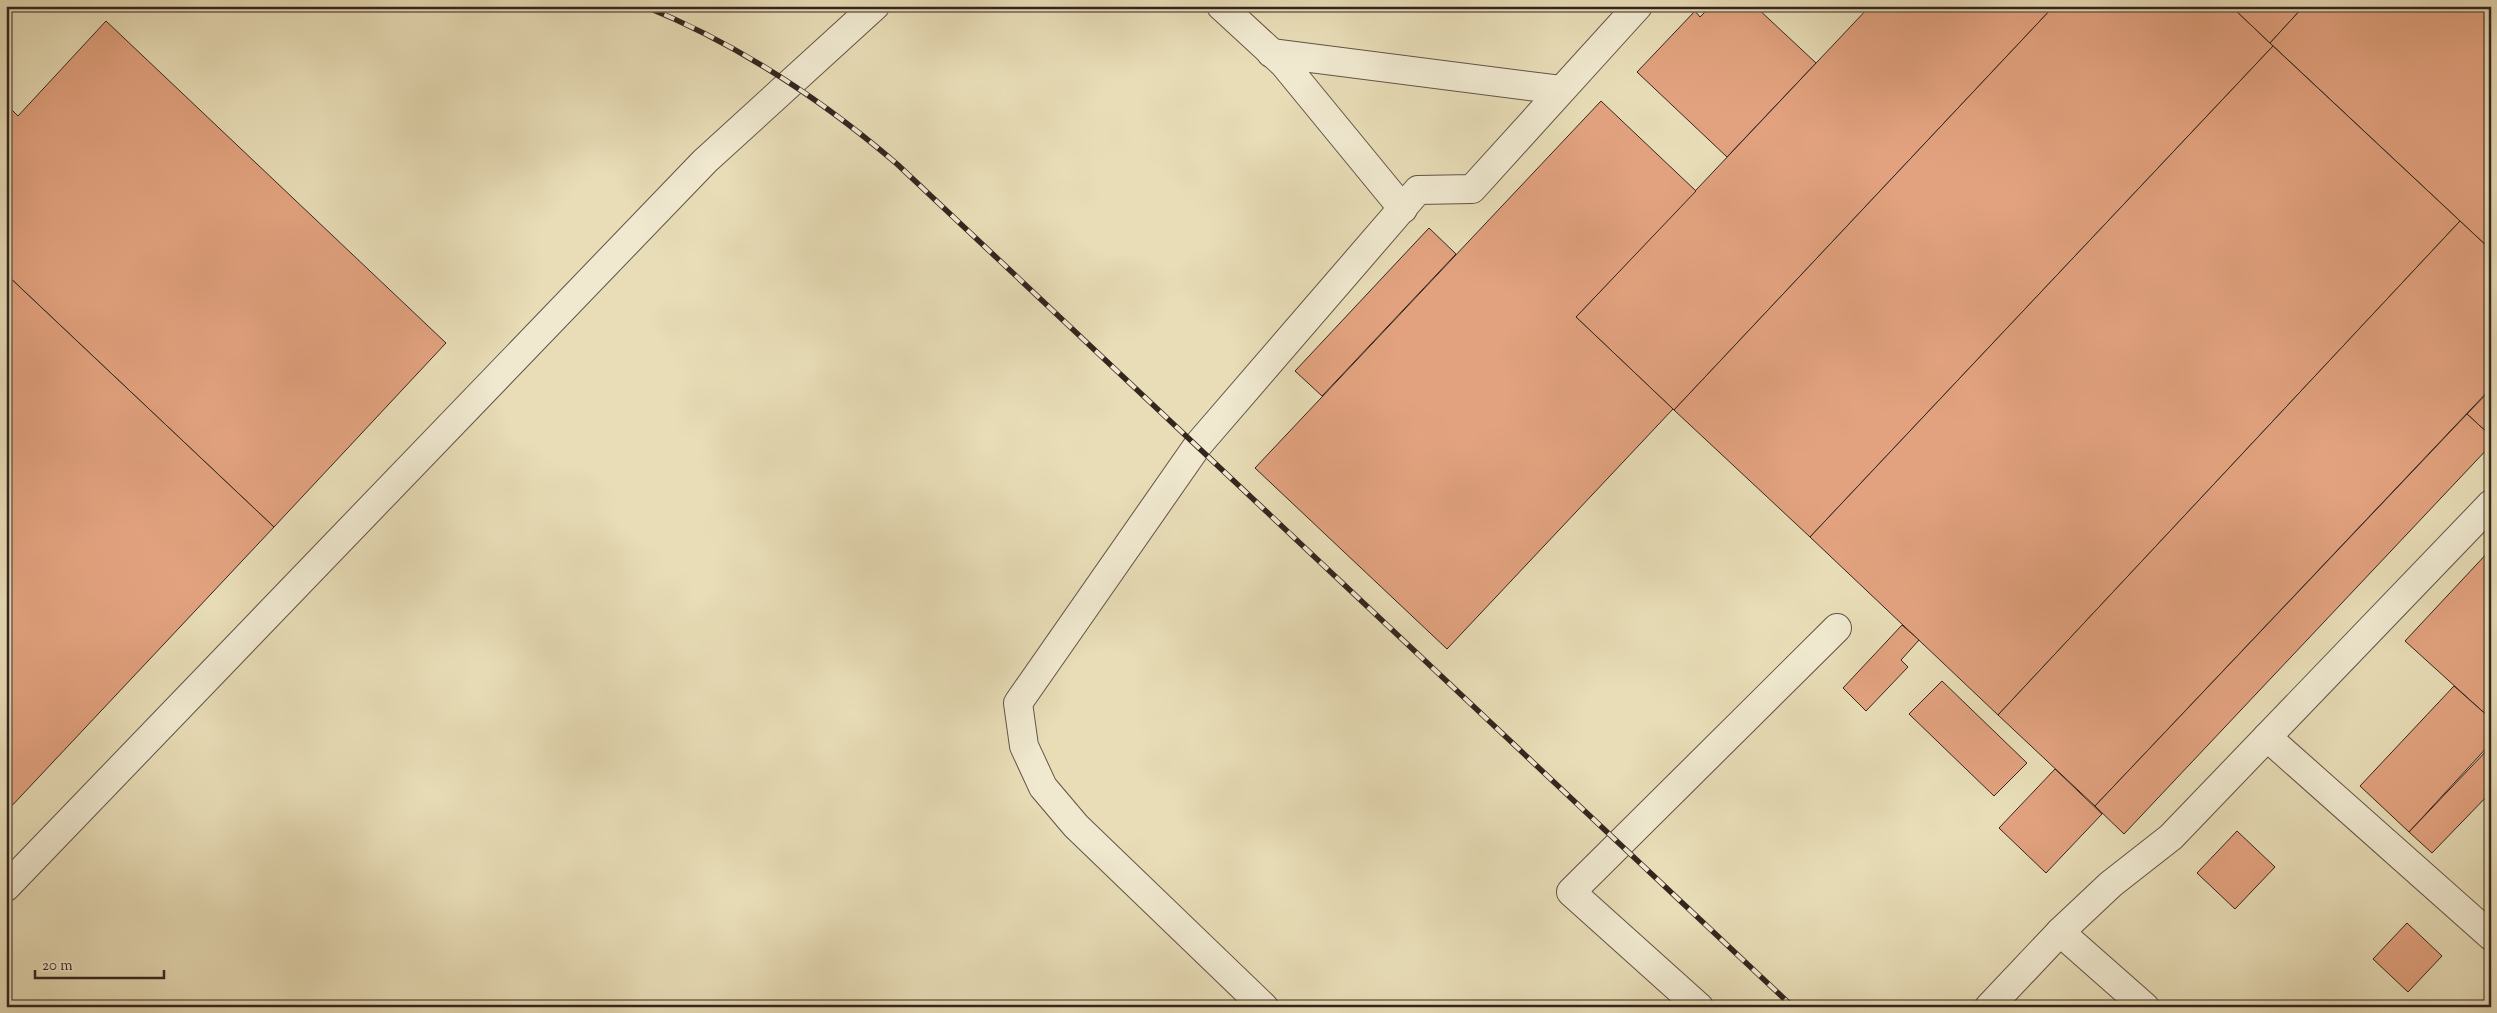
<svg xmlns="http://www.w3.org/2000/svg" width="2497" height="1013" font-family="'Sorts Mill Goudy',serif">
  <style>
    .building { fill: #e2a27f; stroke: #34251f }
    .lines { fill: none; stroke-linecap: round; stroke-linejoin: round }
    .minor-casing { stroke: #615345; stroke-width: 30 }
    .minor { stroke: #f0e9d0; stroke-width: 28 }
    .rail-casing { stroke: #34251f; stroke-width: 5.5 }
    .rail { stroke: #f0e9d0; stroke-width: 4; stroke-dasharray: 11; stroke-linecap: butt }
  </style>
  <rect width="100%" height="100%" fill="#e8ddb7"/>
  <filter id="stains"><feTurbulence type="fractalNoise" baseFrequency=".004" numOctaves="4"/><feColorMatrix values="0 0 0 0 .2 0 0 0 0 .09 0 0 0 0 .02 0 0 0 .5 -.17"/></filter>
  <radialGradient id="worn" r=".72"><stop offset=".6" stop-color="#630" stop-opacity="0"/><stop offset="1" stop-color="#630" stop-opacity=".3"/></radialGradient>
  <g class="building">
    <polygon points="1704,6 1755,6 1816,63 1727,157 1637,72 1695,11 1700,17 1707,10"/>
    <polygon points="1870,6 2054,6 1674,410 1576,317"/>
    <polygon points="2054,6 2231,6 2273,46 1810,537 1674,410"/>
    <polygon points="2231,6 2304,6 2270,43"/>
    <polygon points="2304,6 2491,6 2491,250 2270,43"/>
    <polygon points="106,21 446,343 274,527 6,274 6,104 18,116"/>
    <polygon points="2273,46 2460,221 1998,715 1810,537"/>
    <polygon points="1601,101 1696,191 1576,317 1673,409 1447,649 1255,468"/>
    <polygon points="2460,221 2491,250 2491,388 2095,806 1998,715"/>
    <polygon points="1429,228 1456,254 1322,396 1295,371"/>
    <polygon points="6,274 274,527 6,812"/>
    <polygon points="2491,389 2491,436 2467,414"/>
    <polygon points="2467,414 2491,436 2491,445 2124,834 2095,806"/>
    <polygon points="2491,549 2491,719 2405,641"/>
    <polygon points="1902,625 1919,640 1901,660 1908,667 1866,711 1843,688"/>
    <polygon points="1942,681 2027,763 1994,796 1909,714"/>
    <polygon points="2454,686 2491,719 2491,743 2409,832 2360,786"/>
    <polygon points="2491,746 2491,792 2432,853 2409,832"/>
    <polygon points="2055,769 2102,814 2046,873 1999,828"/>
    <polygon points="2237,831 2275,867 2235,909 2197,873"/>
    <polygon points="2407,923 2442,956 2408,992 2373,959"/>
  </g>
  <g class="lines">
    <g class="minor-casing">
      <g id="minor">
        <polyline points="1221,6 1284,64 1403,209"/>
        <polyline points="1271,53 1561,90"/>
        <polyline points="2267,737 2491,936"/>
        <polyline points="6,887 705,161 875,6"/>
        <polyline points="1264,1007 1076,826 1043,787 1024,746 1018,703 1198,445 1418,190 1472,189 1638,6"/>
        <polyline points="1699,1007 1571,892 1837,628"/>
        <polyline points="1989,1007 2060,932"/>
        <polyline points="2145,1007 2060,932 2111,884 2171,837 2491,504"/>
      </g>
    </g>
    <use href="#minor" class="minor"/>
    <g class="rail-casing">
      <path id="rail" d="M644,6C738,44 821,99 897,164L1793,1007"/>
    </g>
    <use href="#rail" class="rail"/>
  </g>
  <rect width="2497" height="1013" fill="none" stroke="#e8ddb7" stroke-width="25"/>
  <rect x="8" y="8" width="2482" height="998" fill="none" stroke="#34251f" stroke-width="2.5"/>
  <rect x="12" y="12" width="2472" height="988" fill="none" stroke="#34251f"/>
  <path d="M35 970v8h129v-8" fill="none" stroke="#34251f" stroke-width="2.5"/>
  <text x="42" y="970" font-size="15" fill="#34251f" stroke="#f0e9d0" stroke-width="4" paint-order="stroke">20 m</text>
  <rect width="100%" height="100%" filter="url(#stains)"/>
  <rect width="100%" height="100%" fill="url(#worn)"/>
</svg>
